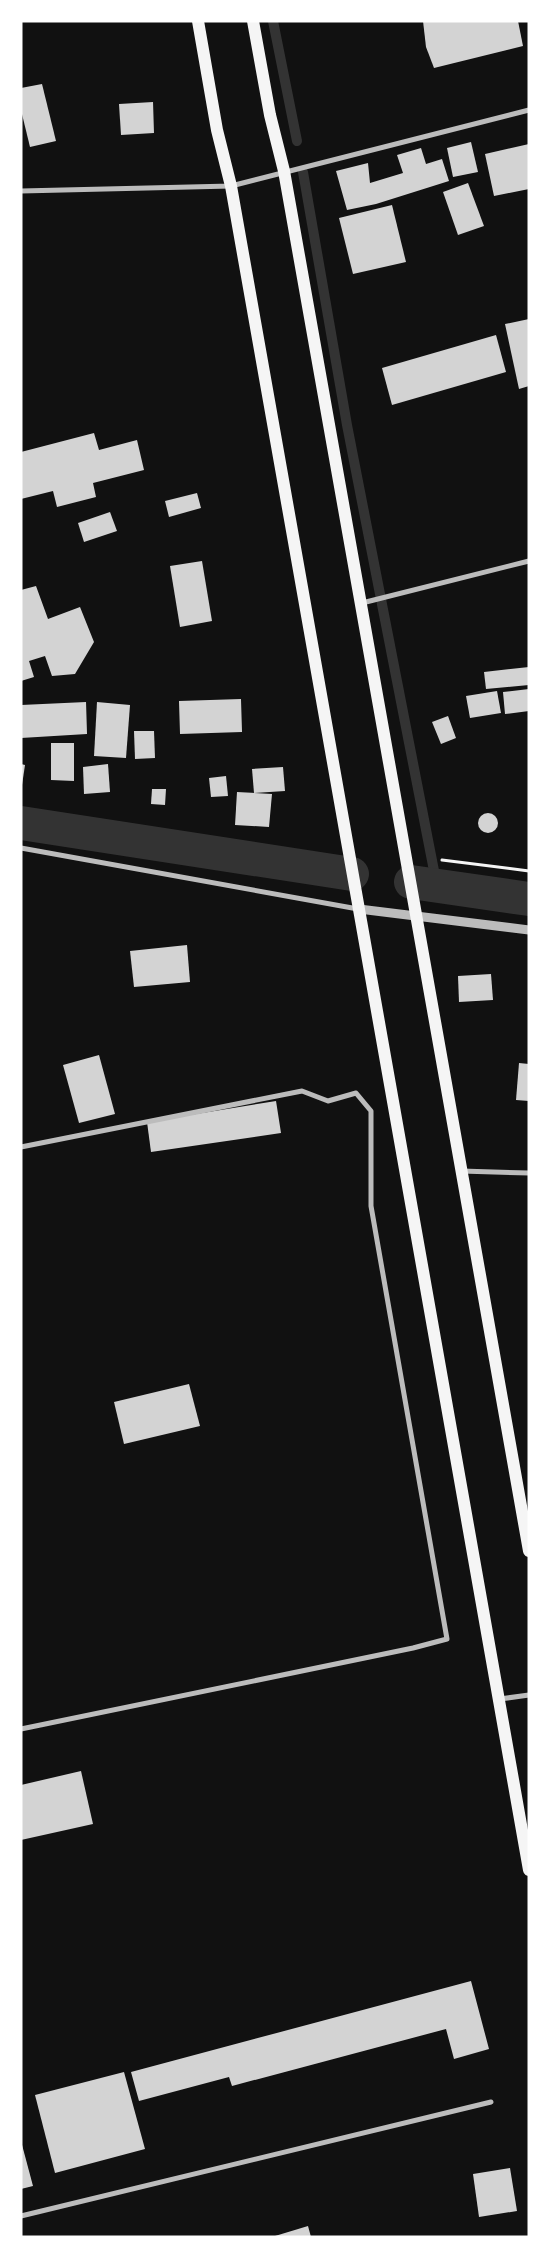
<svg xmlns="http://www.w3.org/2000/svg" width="550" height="2258" font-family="'Libre Baskerville',serif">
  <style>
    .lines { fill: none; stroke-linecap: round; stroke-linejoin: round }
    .stream { stroke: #333; stroke-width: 10 }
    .canal { stroke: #333; stroke-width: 34 }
    .building { fill: #d3d3d3 }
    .path { stroke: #f5f5f5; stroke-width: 3 }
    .minor { stroke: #bcbcbc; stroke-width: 5 }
    .tertiary { stroke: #bcbcbc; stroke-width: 9 }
    .primary { stroke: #f5f5f5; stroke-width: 12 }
  </style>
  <rect width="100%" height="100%" fill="#111"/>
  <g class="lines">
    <g class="stream">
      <polyline points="273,21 297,141"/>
      <polyline points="303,172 347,425 437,886"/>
    </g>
    <g class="canal">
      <polyline points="21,823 352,874"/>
      <polyline points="411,882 529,899"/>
    </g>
  </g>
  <g class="building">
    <polygon points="423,21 518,21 523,46 434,68 426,47"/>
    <polygon points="42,84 56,141 30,147 21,110 21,88"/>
    <polygon points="153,102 154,133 121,135 119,104"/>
    <polygon points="471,142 478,172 453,177 447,148"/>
    <polygon points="529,144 529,189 494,196 485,154"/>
    <polygon points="421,148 426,164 442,159 449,181 376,204 347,210 336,171 368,163 370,183 403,173 397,155"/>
    <polygon points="468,183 484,226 458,235 443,192"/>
    <polygon points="392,205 406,262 353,274 339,218"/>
    <polygon points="529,319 529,386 519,389 505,324"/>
    <polygon points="496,335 506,372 392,405 382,368"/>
    <polygon points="94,433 99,450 137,440 144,470 93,483 96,497 57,507 53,491 21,499 21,452"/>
    <polygon points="197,493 201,508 169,517 165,501"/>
    <polygon points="110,512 117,531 84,542 78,523"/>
    <polygon points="202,561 212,621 180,627 170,566"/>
    <polygon points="36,586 48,619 80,607 94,642 75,674 52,676 45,656 29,661 34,677 21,681 21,590"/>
    <polygon points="529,667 529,685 486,689 484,672"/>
    <polygon points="529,689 529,711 505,714 503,692"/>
    <polygon points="497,691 501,713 470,718 466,696"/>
    <polygon points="241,699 242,732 180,734 179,701"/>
    <polygon points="86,702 87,734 21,738 21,705"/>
    <polygon points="97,702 130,705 126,758 94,756"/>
    <polygon points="448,716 456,738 441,744 432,722"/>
    <polygon points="134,731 154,731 155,758 135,759"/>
    <polygon points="51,743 74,743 74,781 51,780"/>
    <polygon points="21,764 25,765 22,785 21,785"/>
    <polygon points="108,764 110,792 84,794 83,767"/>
    <polygon points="283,767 285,791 254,793 252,769"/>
    <polygon points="226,776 228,796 211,797 209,778"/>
    <polygon points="152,789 166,789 165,805 151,804"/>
    <polygon points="237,792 272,794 269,827 235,825"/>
    <circle cx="488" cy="823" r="10"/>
    <polygon points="187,945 190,982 134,987 130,951"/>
    <polygon points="491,974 493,1000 459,1002 458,976"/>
    <polygon points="99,1055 115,1114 79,1123 63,1065"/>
    <polygon points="519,1063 529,1064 529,1101 516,1100"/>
    <polygon points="276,1101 281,1133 151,1152 147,1122"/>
    <polygon points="189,1384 200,1426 124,1444 114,1402"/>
    <polygon points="81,1771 93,1824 21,1840 21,1785"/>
    <polygon points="471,1981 489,2049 454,2059 446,2029 232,2086 229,2077 139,2101 131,2072"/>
    <polygon points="124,2072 145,2149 55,2173 35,2095"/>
    <polygon points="21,2141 33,2186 21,2189"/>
    <polygon points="510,2168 517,2211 479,2217 473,2174"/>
    <polygon points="308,2226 311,2237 275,2237 275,2236"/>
  </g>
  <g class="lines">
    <polyline class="path" points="442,860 529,871"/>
    <g class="minor">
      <polyline points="21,191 231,186 529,110"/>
      <polyline points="362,603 529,561"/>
      <polyline points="21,848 358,909"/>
      <polyline points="21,1147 302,1091 328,1101 356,1093 371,1111 371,1206 447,1639 413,1648 21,1729"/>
      <polyline points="461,1171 529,1173"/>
      <polyline points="500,1699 529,1695"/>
      <polyline points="21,2216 491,2102"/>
    </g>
    <polyline class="tertiary" points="359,909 529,930"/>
    <g class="primary">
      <polyline points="198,21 217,130 231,186 529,1870"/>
      <polyline points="253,21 270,115 284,171 529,1551"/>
    </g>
  </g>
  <rect width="550" height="2258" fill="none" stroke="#ffffff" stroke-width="45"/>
</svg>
